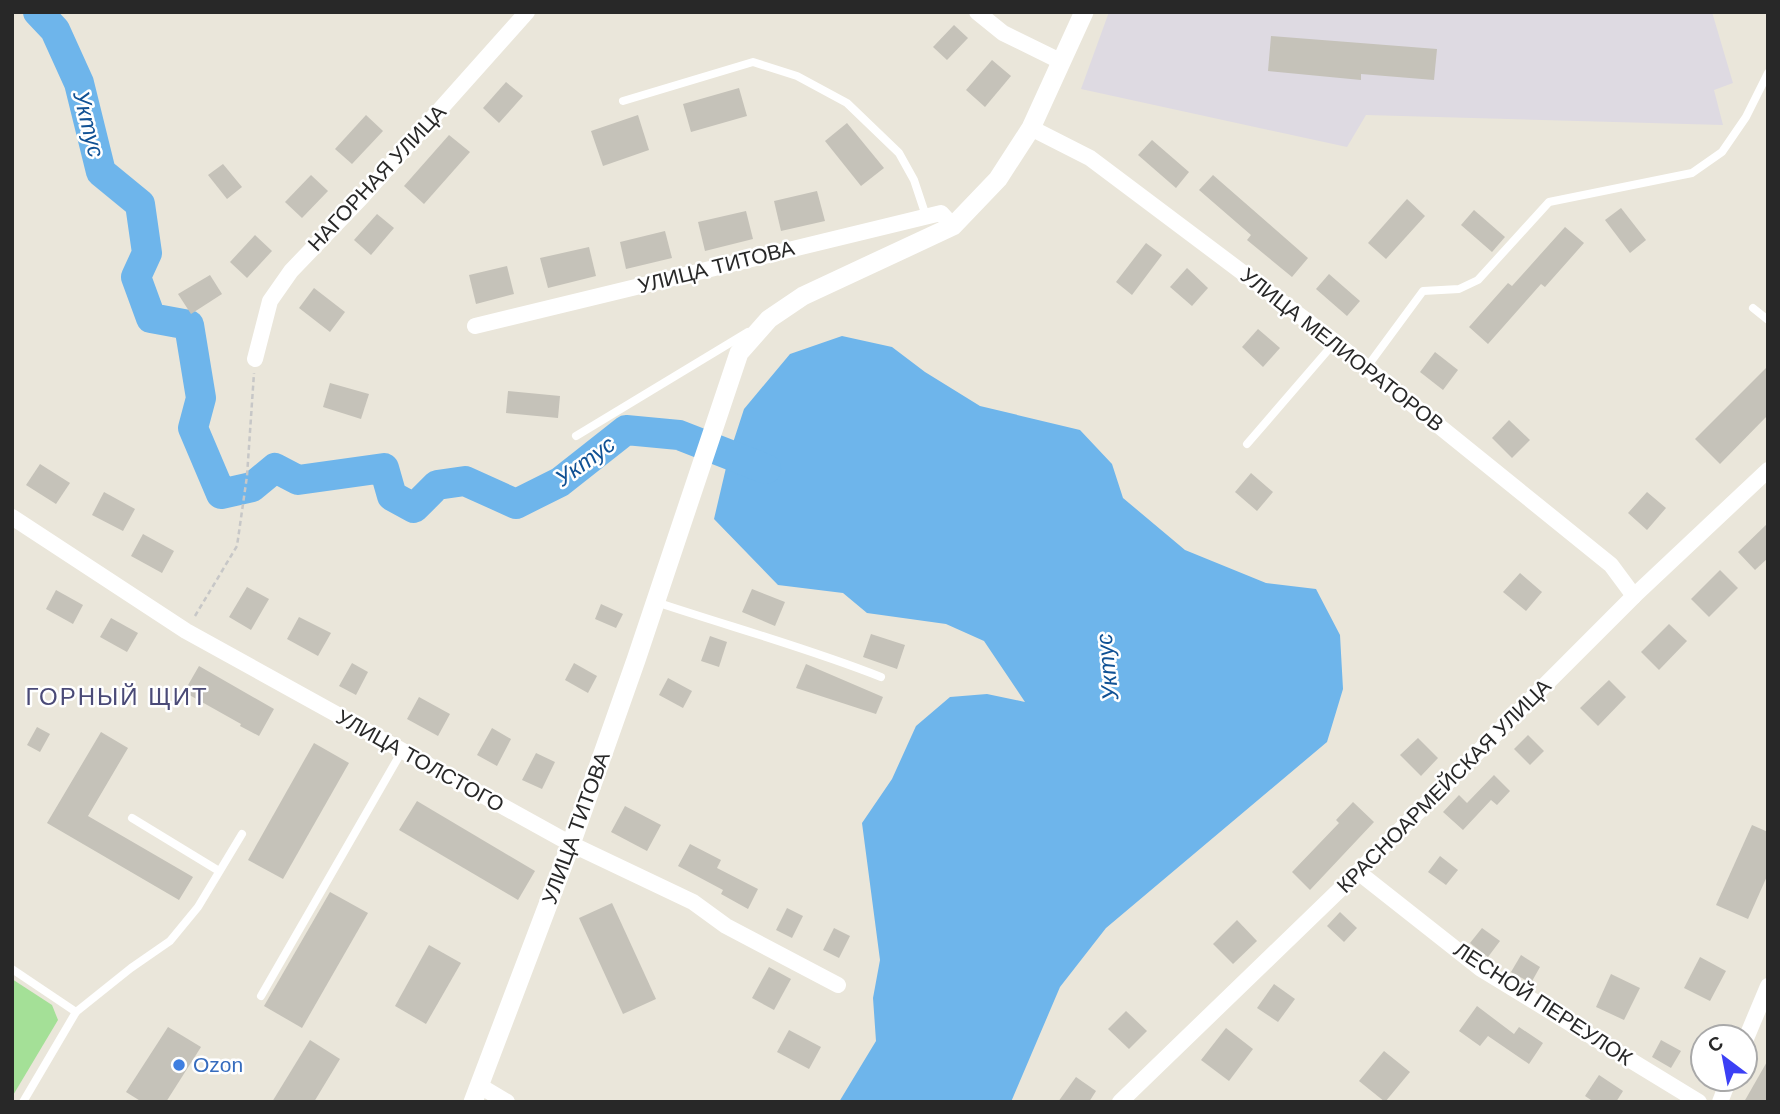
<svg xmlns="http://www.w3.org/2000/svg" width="1780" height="1114" font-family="Helvetica,sans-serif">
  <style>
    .industrial { fill: #dedae2 }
    .green { fill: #a4e097 }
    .water { fill: #6eb5eb }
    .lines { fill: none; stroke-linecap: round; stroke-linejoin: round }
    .river { stroke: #6eb5eb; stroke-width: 30 }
    .building { fill: #c5c2b9 }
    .path { stroke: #c7c7c7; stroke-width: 2.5; stroke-dasharray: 5 3.5; stroke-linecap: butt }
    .service { stroke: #fff; stroke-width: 8 }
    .minor { stroke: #fff; stroke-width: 16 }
    .tertiary { stroke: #fff; stroke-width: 19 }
    .shop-dot { fill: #3f7fe0; stroke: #fff; stroke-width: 2.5 }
    .labels { text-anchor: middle; stroke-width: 5; stroke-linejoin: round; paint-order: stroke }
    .street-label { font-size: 21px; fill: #282828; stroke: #fff }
    .shop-label { font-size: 21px; fill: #366cbe; stroke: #fff; text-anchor: start }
    .water-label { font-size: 23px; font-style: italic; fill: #105194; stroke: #fff }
    .quarter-label { font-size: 24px; letter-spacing: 2px; fill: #4a4a77; stroke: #fff }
  </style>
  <rect width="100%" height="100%" fill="#eae6da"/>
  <polygon class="industrial" points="1109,12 1712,12 1733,83 1714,90 1723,125 1366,115 1347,147 1081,89"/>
  <polygon class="green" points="12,979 52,1005 58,1020 12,1097"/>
  <polygon class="water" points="842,336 892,347 925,372 980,406 1080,430 1112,464 1123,498 1185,550 1266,583 1316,589 1340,635 1343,689 1327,742 1106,928 1060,987 1011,1102 839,1102 876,1041 873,998 880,960 862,823 892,779 916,726 950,697 987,694 1025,702 984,641 946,624 867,613 843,593 778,585 714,519 729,455 744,409 790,354"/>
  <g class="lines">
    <polyline class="river" points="38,12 55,30 79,83 101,172 140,204 147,253 136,277 151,318 189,325 201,398 193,428 221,494 252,487 275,468 298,480 384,468 392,496 414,508 437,485 465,481 516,504 560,482 626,430 679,435 766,469"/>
  </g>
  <g class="building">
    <polygon points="954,25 968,38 947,60 933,47"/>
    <polygon points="1271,36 1437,49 1434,80 1361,74 1361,80 1268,71"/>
    <polygon points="992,60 1011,76 985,107 966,90"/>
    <polygon points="506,82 523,96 499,123 483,108"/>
    <polygon points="739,88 747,116 691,132 683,104"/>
    <polygon points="366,115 383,131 352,164 335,149"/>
    <polygon points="638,115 649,150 603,166 591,131"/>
    <polygon points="847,123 884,168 861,186 825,141"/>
    <polygon points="449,135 470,152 424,204 404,186"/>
    <polygon points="1152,140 1189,172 1176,188 1138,155"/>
    <polygon points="223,164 242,187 227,199 208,175"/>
    <polygon points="311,175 328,191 302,218 285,202"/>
    <polygon points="1213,175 1308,258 1292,277 1247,240 1251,235 1199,190"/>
    <polygon points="817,191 825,221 781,231 774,201"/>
    <polygon points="1407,199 1425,216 1386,259 1368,243"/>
    <polygon points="1621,208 1646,240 1630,253 1605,220"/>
    <polygon points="1474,210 1505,237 1492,252 1461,225"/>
    <polygon points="746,211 753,239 705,251 698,222"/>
    <polygon points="377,214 394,228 371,255 354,240"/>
    <polygon points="1565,227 1584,243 1545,287 1541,284 1488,344 1469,327 1508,283 1512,286"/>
    <polygon points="665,231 672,258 626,269 620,242"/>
    <polygon points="255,235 272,251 247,278 230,262"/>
    <polygon points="1146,243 1162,255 1132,295 1116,282"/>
    <polygon points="589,247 596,276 548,288 540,258"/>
    <polygon points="507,266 514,294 476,304 469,275"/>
    <polygon points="1187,268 1208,288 1192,306 1170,287"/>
    <polygon points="1329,274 1360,301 1347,316 1316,289"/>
    <polygon points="210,275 222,294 191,314 178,294"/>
    <polygon points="314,288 345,312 330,332 299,308"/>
    <polygon points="1258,329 1280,348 1263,367 1242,347"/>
    <polygon points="1435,352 1458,370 1443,390 1420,372"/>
    <polygon points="1768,366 1768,415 1720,464 1695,439"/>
    <polygon points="330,383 369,394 361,419 323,407"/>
    <polygon points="508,391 560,396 558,418 506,413"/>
    <polygon points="1509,420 1530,440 1512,458 1492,438"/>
    <polygon points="40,464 70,483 56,504 26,485"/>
    <polygon points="1251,473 1273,492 1257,511 1235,492"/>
    <polygon points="104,492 135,509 123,531 92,515"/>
    <polygon points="1647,492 1666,508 1647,530 1628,513"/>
    <polygon points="1768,523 1768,558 1755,570 1738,552"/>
    <polygon points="143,534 174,551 162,573 131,556"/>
    <polygon points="1720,570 1738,588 1709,617 1691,599"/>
    <polygon points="1520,573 1542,592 1526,611 1503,592"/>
    <polygon points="247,587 269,599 251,630 229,617"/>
    <polygon points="752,589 785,602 775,626 742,612"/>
    <polygon points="56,590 83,605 73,624 46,609"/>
    <polygon points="601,604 623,614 616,628 595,619"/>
    <polygon points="299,617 331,633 318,656 287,639"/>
    <polygon points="111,618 138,633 127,652 100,637"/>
    <polygon points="1669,624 1687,641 1659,670 1641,652"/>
    <polygon points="871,634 905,645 897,669 863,657"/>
    <polygon points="710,636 727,642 719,667 701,661"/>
    <polygon points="352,663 368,672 356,695 339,686"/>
    <polygon points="574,663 597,676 588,693 565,680"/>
    <polygon points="806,664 883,697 876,714 796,688"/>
    <polygon points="199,666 274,709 259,736 240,726 241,724 184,692"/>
    <polygon points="668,678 692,691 683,708 659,695"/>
    <polygon points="1609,680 1626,697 1598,726 1580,708"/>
    <polygon points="419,697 450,714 438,736 407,719"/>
    <polygon points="37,727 50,734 40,752 27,745"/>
    <polygon points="492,728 511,739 497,766 477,755"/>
    <polygon points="101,732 128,748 88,816 193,877 179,900 47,823"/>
    <polygon points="1528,735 1544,751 1530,765 1514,749"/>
    <polygon points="1418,738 1438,758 1421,776 1400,755"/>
    <polygon points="314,743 349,763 283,879 248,860"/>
    <polygon points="536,753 555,762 542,789 522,780"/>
    <polygon points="1494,775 1510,791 1497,805 1491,800 1463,830 1443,812 1459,795 1467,803"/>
    <polygon points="417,801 535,871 518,900 399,830"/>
    <polygon points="1353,802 1374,822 1310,890 1292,872 1339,823 1336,820"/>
    <polygon points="625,806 661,825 647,851 611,832"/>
    <polygon points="1752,825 1768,832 1768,874 1748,919 1716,905"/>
    <polygon points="690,844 721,860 717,868 758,889 748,909 721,894 723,890 678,866"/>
    <polygon points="1440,856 1458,870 1446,885 1428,872"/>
    <polygon points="330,892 368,913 302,1028 264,1006"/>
    <polygon points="612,903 656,999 623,1014 579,918"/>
    <polygon points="787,908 803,916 792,938 776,930"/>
    <polygon points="1340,912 1357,928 1344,942 1327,926"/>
    <polygon points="1237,920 1257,941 1233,964 1213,944"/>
    <polygon points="834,928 850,936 839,958 823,950"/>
    <polygon points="1482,928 1500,941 1488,957 1470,943"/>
    <polygon points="429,945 461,963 426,1024 395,1006"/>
    <polygon points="1521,955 1540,967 1531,983 1511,972"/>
    <polygon points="1700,957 1726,971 1710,1001 1684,988"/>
    <polygon points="769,967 791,979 774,1010 752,998"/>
    <polygon points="1611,974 1640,988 1624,1020 1596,1007"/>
    <polygon points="1274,984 1295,999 1278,1022 1257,1008"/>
    <polygon points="1477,1006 1514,1034 1519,1027 1543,1043 1529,1064 1488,1036 1480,1046 1459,1031"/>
    <polygon points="1126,1011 1147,1031 1129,1049 1108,1029"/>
    <polygon points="168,1027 201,1047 166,1102 142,1102 126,1092"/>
    <polygon points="1226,1028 1253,1049 1229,1081 1201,1060"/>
    <polygon points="789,1030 821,1047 809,1069 777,1052"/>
    <polygon points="310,1040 340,1059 314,1102 272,1102"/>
    <polygon points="1661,1040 1681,1051 1671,1068 1652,1057"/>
    <polygon points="1384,1051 1410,1072 1385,1102 1359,1081"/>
    <polygon points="1768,1060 1768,1102 1744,1102"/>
    <polygon points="1599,1075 1623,1091 1616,1102 1594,1102 1585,1096"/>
    <polygon points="1076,1077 1096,1091 1089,1102 1058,1102"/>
  </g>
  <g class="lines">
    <polyline class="path" points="195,616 237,546 247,476 254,373"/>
    <g class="service">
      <polyline points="623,101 753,62 797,76 847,103 899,153 914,180 926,216"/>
      <polyline points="1753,308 1768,320"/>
      <polyline points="1367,367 1423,291 1459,289 1478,280 1549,202 1692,173 1722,152 1746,117 1768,73"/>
      <polyline points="576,436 748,332"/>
      <polyline points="1247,444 1335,342"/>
      <path d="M656,602C731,627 808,648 881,677"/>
      <polyline points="132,818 219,871"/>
      <polyline points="12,969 76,1012"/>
      <polyline points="261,996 402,751"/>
      <polyline points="23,1102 76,1012 131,968 170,941 198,907 242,834"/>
    </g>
    <g class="minor">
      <polyline points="977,12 1003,33 1060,61"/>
      <polyline points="1031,128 1090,158 1335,342 1611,565 1634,596"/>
      <polyline points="475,326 941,213 953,226"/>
      <polyline points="255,359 270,301 291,271 361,198 527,12"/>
      <polyline points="12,517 186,631 571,844 693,902 726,926 838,985"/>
      <polyline points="1358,872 1481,969 1699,1102"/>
      <polyline points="1745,1041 1768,986"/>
      <polyline points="480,1086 507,1102"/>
      <polyline points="1120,1102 1358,872 1634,596 1768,470"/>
      <polyline points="1720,1102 1729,1079"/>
    </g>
    <polyline class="tertiary" points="473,1102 571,844 636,660 739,353 769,319 803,296 953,226 998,179 1031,128 1084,12"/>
  </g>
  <circle class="shop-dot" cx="179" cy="1065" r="7"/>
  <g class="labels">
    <g class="street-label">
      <text transform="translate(377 178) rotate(-47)" y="7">НАГОРНАЯ УЛИЦА</text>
      <text transform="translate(716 267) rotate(-14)" y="7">УЛИЦА ТИТОВА</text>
      <text transform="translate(1342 350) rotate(38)" y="7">УЛИЦА МЕЛИОРАТОРОВ</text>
      <text transform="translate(420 761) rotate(29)" y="7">УЛИЦА ТОЛСТОГО</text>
      <text transform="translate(1444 786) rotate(-45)" y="7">КРАСНОАРМЕЙСКАЯ УЛИЦА</text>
      <text transform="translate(576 828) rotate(-70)" y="7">УЛИЦА ТИТОВА</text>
      <text transform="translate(1543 1004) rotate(33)" y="7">ЛЕСНОЙ ПЕРЕУЛОК</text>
    </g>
    <g class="shop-label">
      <text x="193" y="1072">Ozon</text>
    </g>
    <g class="water-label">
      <text transform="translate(89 124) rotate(76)" y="8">Уктус</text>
      <text transform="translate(585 461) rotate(-36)" y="8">Уктус</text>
      <text transform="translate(1107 667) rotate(-96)" y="8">Уктус</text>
    </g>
    <g class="quarter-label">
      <text x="117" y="705">ГОРНЫЙ ЩИТ</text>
    </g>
  </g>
  <rect width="1780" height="1114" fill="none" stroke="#282828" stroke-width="28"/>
  <g transform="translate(1724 1058) rotate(328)"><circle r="33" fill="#ffffff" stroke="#a9a9a9" stroke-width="2"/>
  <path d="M0-5L12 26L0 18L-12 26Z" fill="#3c40f5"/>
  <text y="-10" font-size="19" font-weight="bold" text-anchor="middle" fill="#282828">С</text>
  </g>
</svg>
